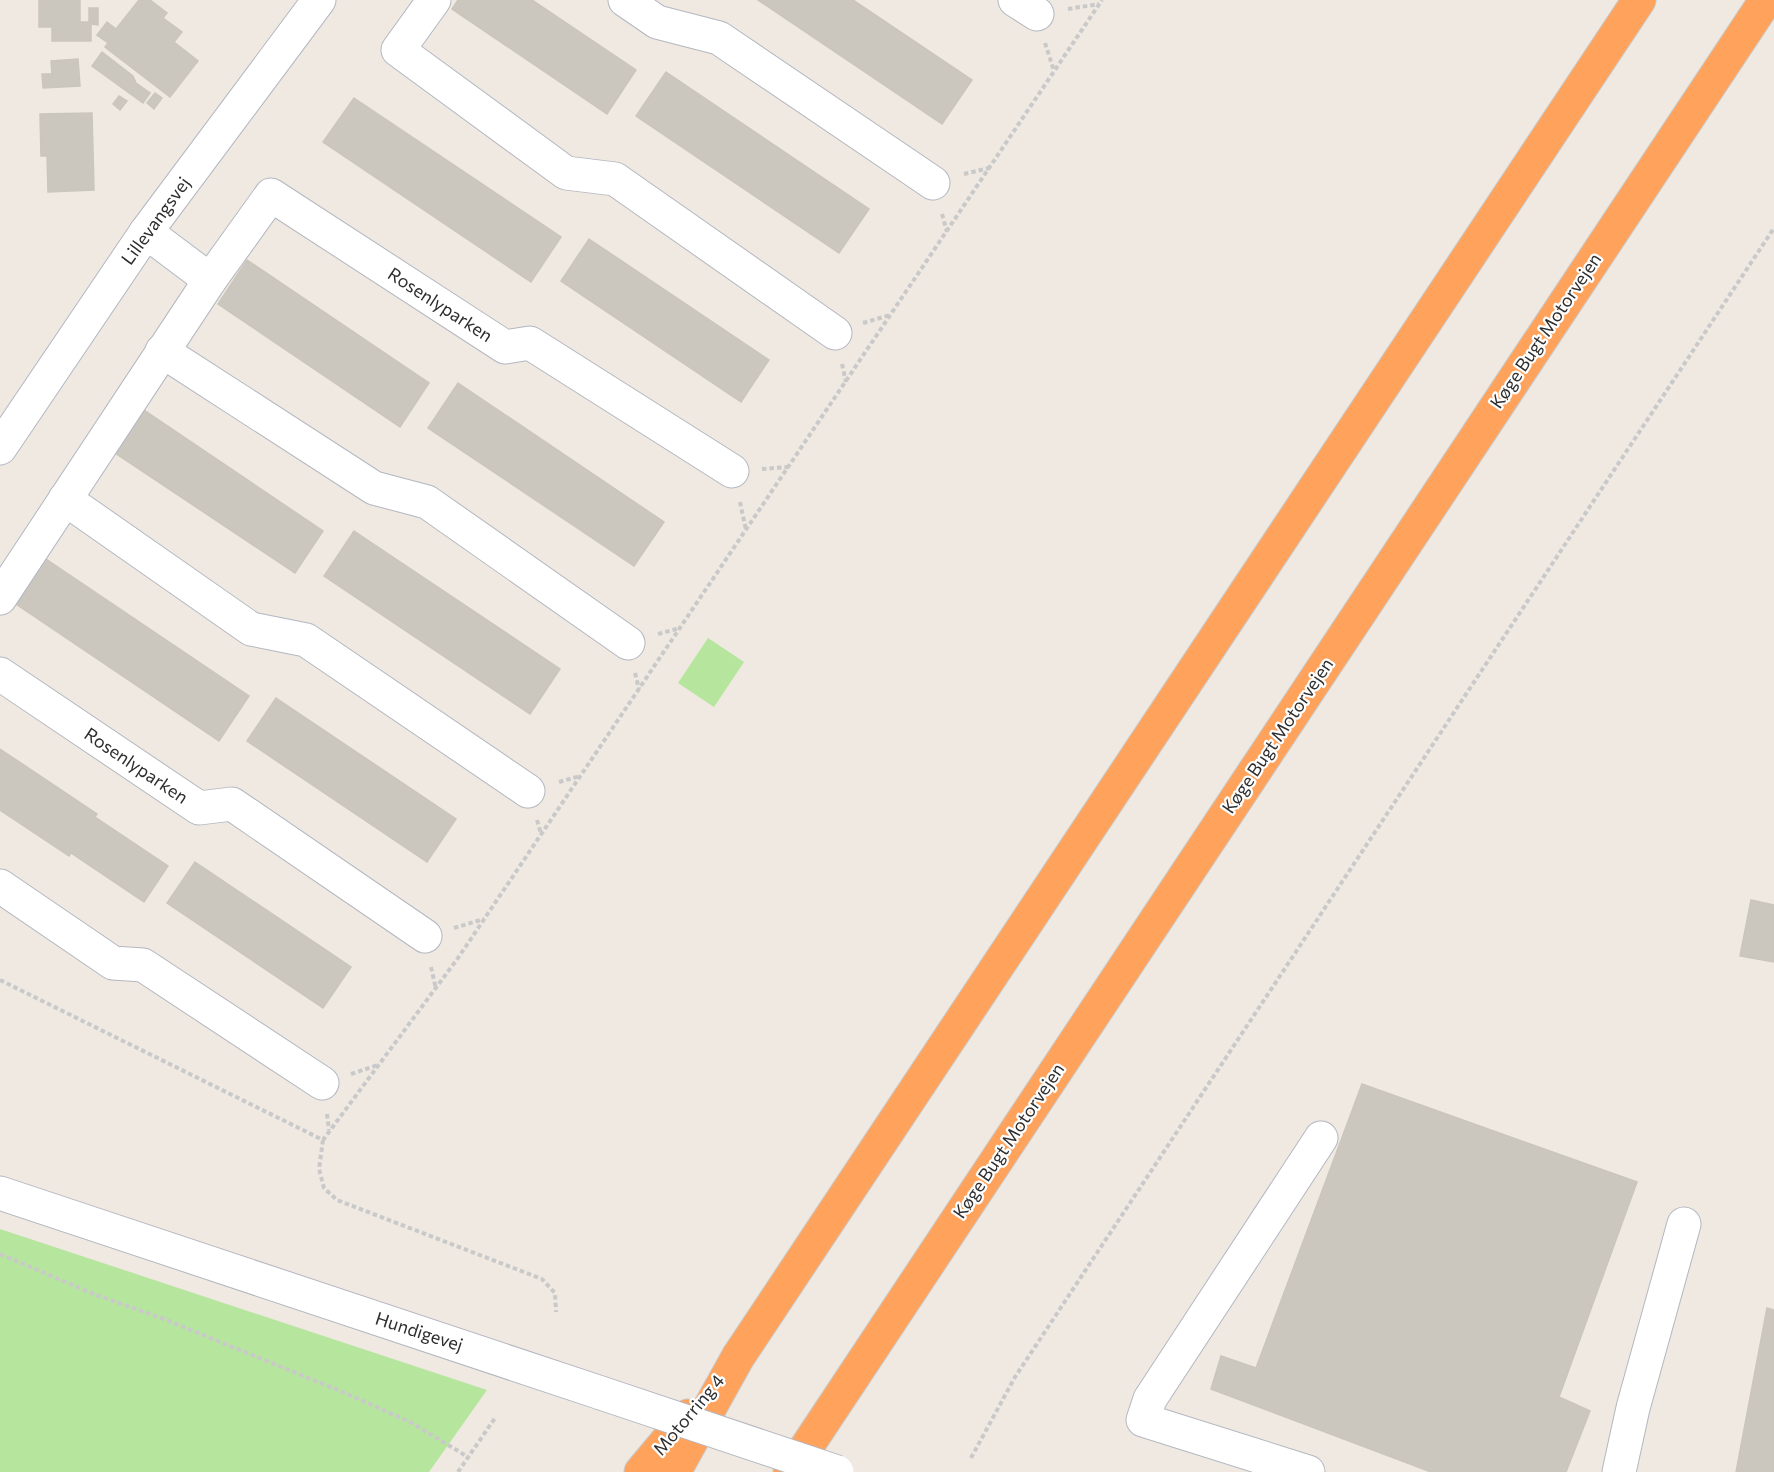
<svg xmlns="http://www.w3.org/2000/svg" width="1774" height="1472" font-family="Commissioner,sans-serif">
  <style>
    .green { fill: #b6e59e }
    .building { fill: #cbc7bf; stroke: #cbc5ba; stroke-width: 1.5 }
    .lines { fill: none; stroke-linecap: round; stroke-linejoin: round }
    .minor-casing { stroke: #b4b7c1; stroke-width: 35 }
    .highway-casing { stroke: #c9c9c9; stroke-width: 35 }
    .path { stroke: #c9c9c9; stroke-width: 4; stroke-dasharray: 4.5 3; stroke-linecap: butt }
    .minor { stroke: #fff; stroke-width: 33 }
    .highway { stroke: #ffa35c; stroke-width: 33 }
    .minor-bridge-casing { stroke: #b4b7c1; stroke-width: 35; stroke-linecap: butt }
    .minor-bridge { stroke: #fff; stroke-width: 33 }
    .labels { text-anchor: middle; stroke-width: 4.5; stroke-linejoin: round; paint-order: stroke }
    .street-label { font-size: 18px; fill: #2e2e2e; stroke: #fff }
  </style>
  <rect width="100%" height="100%" fill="#efe9e1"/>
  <g class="green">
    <polygon points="708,638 744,662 714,707 678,683"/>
    <polygon points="0,1229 487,1390 429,1472 0,1472"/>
  </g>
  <g class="building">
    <polygon points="39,0 80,0 80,22 89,22 89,8 98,8 98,25 91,24 91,41 52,41 52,27 39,27"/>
    <polygon points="139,0 150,0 167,13 163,18 182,32 174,42 198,61 170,97 105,47 108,43 97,35 107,22 116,29"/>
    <polygon points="458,0 532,0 636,70 607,114 452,9"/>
    <polygon points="758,0 853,0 972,80 942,124"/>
    <polygon points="102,52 133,76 136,83 150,93 143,103 92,66"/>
    <polygon points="78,59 80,86 43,88 42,74 52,74 51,61"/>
    <polygon points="666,72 869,209 839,253 636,116"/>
    <polygon points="155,93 162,98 154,109 147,103"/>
    <polygon points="119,96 127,101 120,110 113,104"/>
    <polygon points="354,98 561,237 531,282 323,142"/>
    <polygon points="92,113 94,190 48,192 47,156 41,156 40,114"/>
    <polygon points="589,239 769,360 741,402 561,281"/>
    <polygon points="247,260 429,383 400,427 218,304"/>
    <polygon points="458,383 664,522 634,566 428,428"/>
    <polygon points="144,410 323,531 295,573 115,453"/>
    <polygon points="354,531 560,669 530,714 324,576"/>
    <polygon points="43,557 249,696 219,741 13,602"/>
    <polygon points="276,698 456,819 427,862 247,741"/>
    <polygon points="0,749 97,814 95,817 168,866 144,902 71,853 69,856 0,810"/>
    <polygon points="195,862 351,967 323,1008 167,903"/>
    <polygon points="1751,900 1774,905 1774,962 1740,956"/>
    <polygon points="1362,1084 1637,1182 1559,1397 1590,1411 1566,1472 1431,1472 1211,1389 1221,1356 1256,1368"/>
    <polygon points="1767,1308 1774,1310 1774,1472 1736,1472"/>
  </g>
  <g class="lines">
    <g class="minor-casing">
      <g id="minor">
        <polyline points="434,0 398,50 566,173 615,179 835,333"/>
        <polyline points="625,0 657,22 719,38 933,183"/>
        <polyline points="1015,0 1037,14"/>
        <polyline points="146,232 210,280"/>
        <polyline points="162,351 374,488 427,502 628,643"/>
        <polyline points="0,448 146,232 319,0"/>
        <polyline points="65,499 251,629 306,640 528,791"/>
        <polyline points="0,598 210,280 271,195 505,347 530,343 732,471"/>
        <polyline points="0,674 199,808 232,804 425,936"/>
        <polyline points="0,886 113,963 143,965 322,1083"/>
        <polyline points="0,1193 601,1393"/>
        <polyline points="1308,1472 1143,1420 1150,1399 1321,1138"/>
        <polyline points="1619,1472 1633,1408 1684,1224"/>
      </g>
    </g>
    <g class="highway-casing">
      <g id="highway">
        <polyline points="641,1472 688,1416"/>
        <polyline points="674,1472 738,1357 1639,0"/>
        <polyline points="790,1472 1766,0"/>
      </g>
    </g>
    <g class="path">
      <polyline points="1068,9 1099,4"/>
      <polyline points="1045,43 1054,71"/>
      <polyline points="964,174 989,168"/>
      <polyline points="942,214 947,232"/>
      <polyline points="863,323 890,315"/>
      <polyline points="842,364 846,382"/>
      <polyline points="762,469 788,467"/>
      <polyline points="740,502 746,530"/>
      <polyline points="658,634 680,628"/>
      <polyline points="635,673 639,689"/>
      <polyline points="559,782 580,776"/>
      <polyline points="537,820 541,834"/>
      <polyline points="454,928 484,919"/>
      <polyline points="431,967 436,989"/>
      <polyline points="0,980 323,1140 458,958 1102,0"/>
      <polyline points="351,1074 378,1065"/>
      <polyline points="327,1114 329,1130"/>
      <polyline points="323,1140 319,1169 324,1188 337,1200 542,1279 555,1293 556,1312"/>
      <polyline points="0,1254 96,1295 164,1319 345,1393 410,1422 468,1457"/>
      <polyline points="971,1458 1015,1377 1774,228"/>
      <polyline points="458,1472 495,1418"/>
    </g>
    <use href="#minor" class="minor"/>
    <use href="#highway" class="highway"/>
    <g class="minor-bridge-casing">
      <polyline id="minor-bridge" points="601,1393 837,1472"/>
    </g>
    <use href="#minor-bridge" class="minor-bridge"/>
  </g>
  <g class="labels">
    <g class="street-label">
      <text transform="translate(156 221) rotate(-54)" y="6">Lillevangsvej</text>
      <text transform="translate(440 305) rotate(33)" y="6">Rosenlyparken</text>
      <text transform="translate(1546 331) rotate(-56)" y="6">Køge Bugt Motorvejen</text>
      <text transform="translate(1278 736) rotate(-56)" y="6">Køge Bugt Motorvejen</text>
      <text transform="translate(136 766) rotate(34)" y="6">Rosenlyparken</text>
      <text transform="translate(1009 1141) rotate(-56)" y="6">Køge Bugt Motorvejen</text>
      <text transform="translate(419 1332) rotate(18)" y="6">Hundigevej</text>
      <text transform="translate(689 1415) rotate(-50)" y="6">Motorring 4</text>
    </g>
  </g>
</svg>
